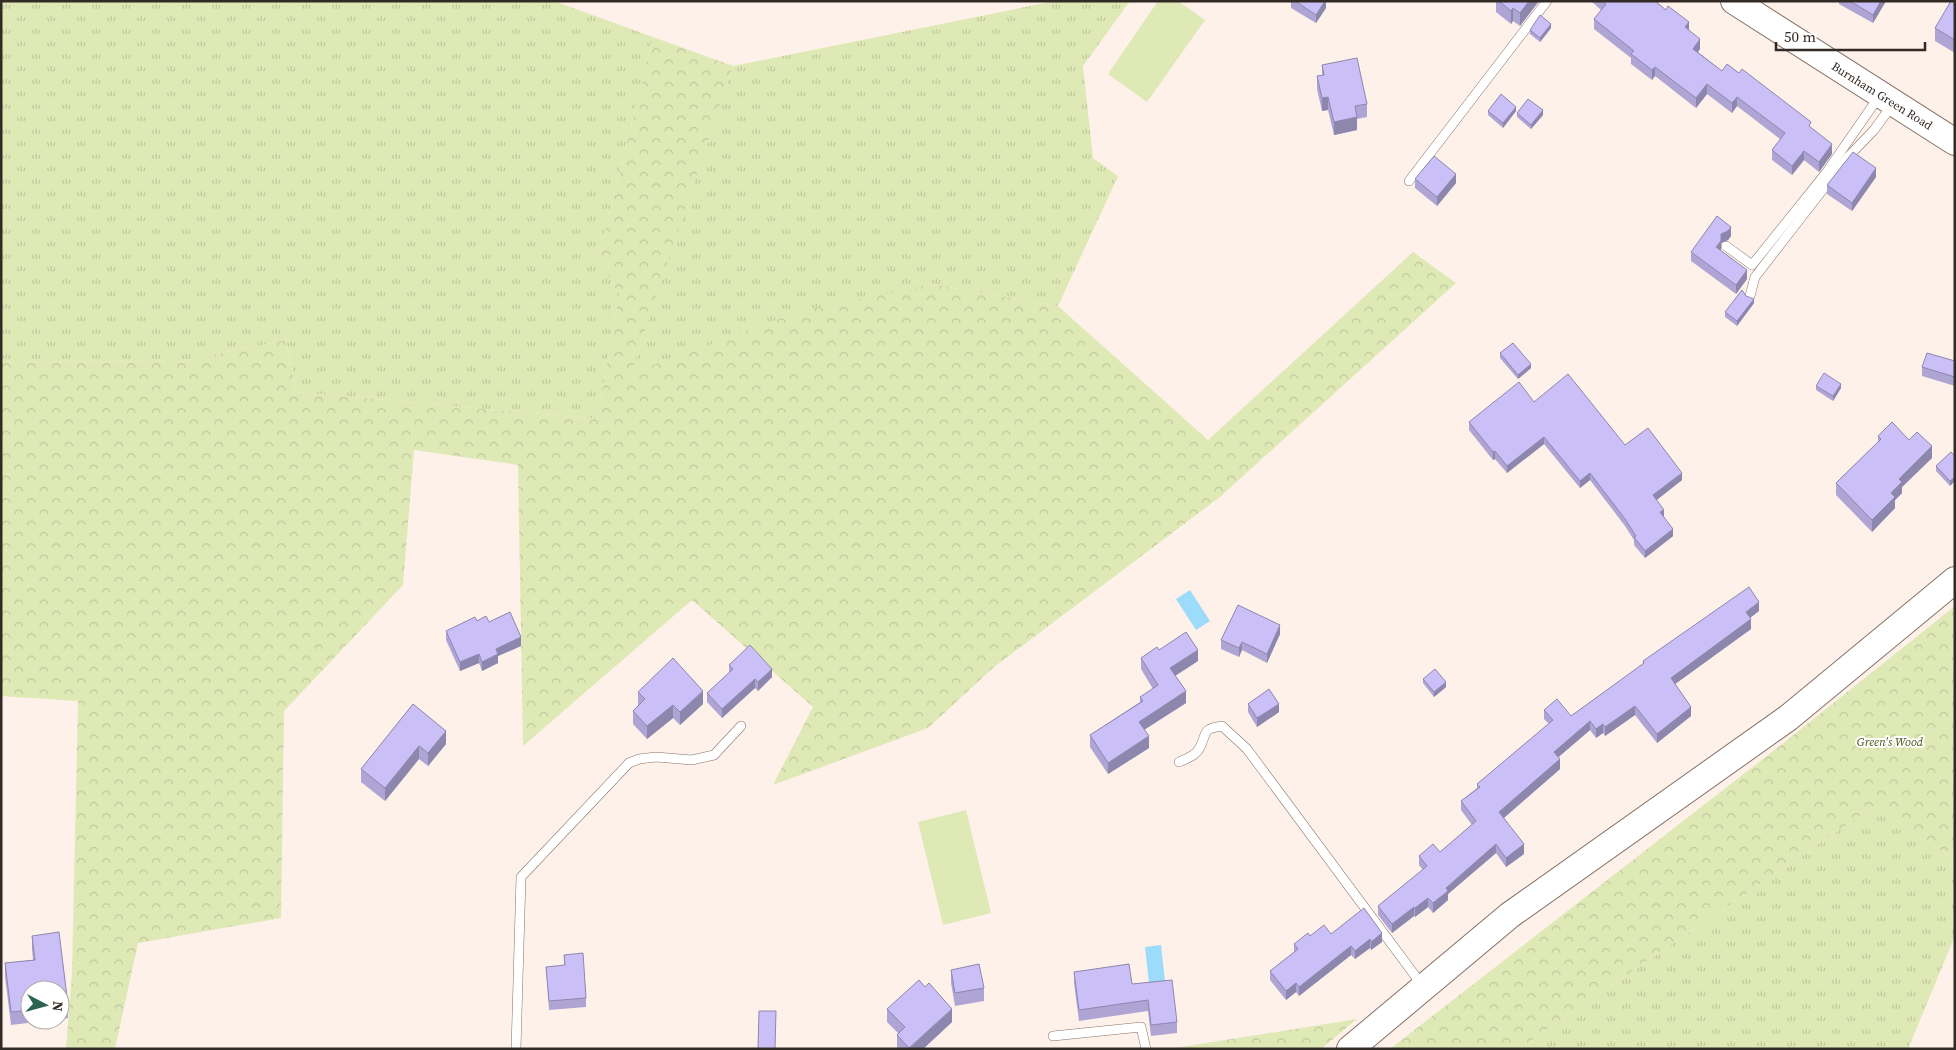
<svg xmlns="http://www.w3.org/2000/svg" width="1956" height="1050" font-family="'Source Serif 4',serif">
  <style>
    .grass { fill: url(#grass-tufts) }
    .forest { fill: url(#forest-crowns) }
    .park { fill: #dfe9b6 }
    .water { fill: #9ddbfa }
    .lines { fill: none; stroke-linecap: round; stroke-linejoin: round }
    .lane-casing { stroke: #857367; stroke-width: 10 }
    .secondary-casing { stroke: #857367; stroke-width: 28 }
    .lane { stroke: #fff; stroke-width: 9 }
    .secondary { stroke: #fff; stroke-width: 26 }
    .wall { fill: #aea5d4 }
    .shaded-wall { fill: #8d86ad }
    .building { fill: #cac0f7; stroke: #8d86ad }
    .labels { text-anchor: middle; stroke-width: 4; stroke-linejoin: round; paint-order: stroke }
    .street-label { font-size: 12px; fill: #322a25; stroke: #fff }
    .park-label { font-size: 12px; font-style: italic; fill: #4b5415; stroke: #fff }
  </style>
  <defs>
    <pattern id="grass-tufts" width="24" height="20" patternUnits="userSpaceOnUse" patternTransform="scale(1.25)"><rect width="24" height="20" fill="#dfe9b6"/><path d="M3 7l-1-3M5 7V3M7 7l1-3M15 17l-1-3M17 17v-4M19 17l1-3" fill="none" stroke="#c0c89c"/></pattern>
    <pattern id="forest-crowns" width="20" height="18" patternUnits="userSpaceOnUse" patternTransform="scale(1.25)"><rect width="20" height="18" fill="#dfe9b6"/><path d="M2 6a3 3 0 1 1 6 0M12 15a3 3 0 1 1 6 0" fill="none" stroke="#c0c89c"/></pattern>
  </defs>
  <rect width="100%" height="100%" fill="#fef1e9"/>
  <g class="grass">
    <polygon points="1,1 554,1 653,37 599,256 619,295 597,419 296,392 286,340 178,362 1,361"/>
    <polygon points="1055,1 1130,1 1083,66 1093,158 1118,176 1058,306 931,284 630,374 733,66"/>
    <polygon points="1874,806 1955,860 1955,936 1908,1049 1519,1049"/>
  </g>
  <g class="forest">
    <polygon points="653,37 733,66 631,373 798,312 931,284 1058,306 1208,440 1413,252 1456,283 1220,497 994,667 928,728 773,785 813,707 692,600 523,746 518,465 414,450 403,585 284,711 281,918 138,943 115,1049 66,1049 72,974 78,701 1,696 1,361 178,362 286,340 296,392 597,419 619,295 599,256"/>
    <polygon points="1955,606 1955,860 1874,806 1519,1049 1390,1049 1786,741"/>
    <polygon points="1357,1019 1321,1049 1169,1049"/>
  </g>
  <g class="park">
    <polygon points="1158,1 1178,1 1205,20 1147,102 1108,74"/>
    <polygon points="966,810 991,913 943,925 918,822"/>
  </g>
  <g class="water">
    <polygon points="1190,590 1210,621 1196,630 1176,599"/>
    <polygon points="1161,945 1165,981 1149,983 1145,947"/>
  </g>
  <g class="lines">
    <g class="lane-casing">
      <g id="lane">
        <polyline points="1409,181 1547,1"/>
        <polyline points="1726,246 1752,265 1826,173 1880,95"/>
        <polyline points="1750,296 1755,277 1848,157 1874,130 1893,104"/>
        <path d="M1179,762C1186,759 1195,756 1199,749C1208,734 1200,729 1222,726L1247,749L1422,985"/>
        <polyline points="1053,1036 1141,1027 1146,1049"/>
        <polyline points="516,1049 521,877 629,763 639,759 656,757 692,760 714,755 741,726"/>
      </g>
    </g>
    <g class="secondary-casing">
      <g id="secondary">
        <polyline points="1734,1 1955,142"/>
        <polyline points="1350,1049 1510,915 1788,718 1955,580"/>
      </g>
    </g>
    <use href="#lane" class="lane"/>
    <use href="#secondary" class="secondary"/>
  </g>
  <g class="wall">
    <polygon points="1291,1 1326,1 1326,8 1316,23 1291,8"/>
    <polygon points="1496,1 1539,1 1520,26 1513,21 1511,24 1496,12"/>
    <polygon points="1591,1 1655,1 1689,30 1700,49 1698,52 1722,71 1811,128 1832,154 1819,172 1804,160 1792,175 1772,160 1772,150 1780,139 1737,106 1732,113 1707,94 1696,108 1655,76 1652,80 1631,64 1631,58 1594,29 1594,19 1601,10"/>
    <polygon points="1839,1 1886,1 1873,23 1839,4"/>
    <polygon points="1955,2 1955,53 1935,41 1935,28"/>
    <polygon points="1551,28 1540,42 1530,34 1530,30"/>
    <polygon points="1322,65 1367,104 1367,117 1357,119 1357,130 1334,135 1328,110 1322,111 1317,89 1317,76 1322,75"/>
    <polygon points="1488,111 1516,111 1503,128 1488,115"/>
    <polygon points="1517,113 1543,115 1531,129 1517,117"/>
    <polygon points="1876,177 1852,211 1827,194 1827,185"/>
    <polygon points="1415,179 1456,183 1437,206 1415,188"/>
    <polygon points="1731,236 1728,240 1721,243 1720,250 1747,279 1736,294 1691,261 1691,252"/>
    <polygon points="1746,296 1754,303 1737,326 1725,317 1725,312"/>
    <polygon points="1500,353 1531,368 1518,379 1500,358"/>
    <polygon points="1955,361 1955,386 1922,376 1922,367"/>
    <polygon points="1816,386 1841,388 1833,401 1816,390"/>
    <polygon points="1534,402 1625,445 1682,480 1656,500 1673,536 1645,558 1634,545 1634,540 1625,526 1590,480 1580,488 1544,444 1507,473 1495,459 1493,460 1469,430 1469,422"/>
    <polygon points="1878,436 1909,440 1932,458 1902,487 1902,493 1895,500 1895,508 1872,532 1836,495 1836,483 1878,442"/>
    <polygon points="1951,452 1950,486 1936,471 1936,466"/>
    <polygon points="1759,611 1750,618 1751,629 1675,684 1691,716 1657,743 1635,715 1605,736 1603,733 1596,738 1590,730 1558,757 1560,769 1504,818 1524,854 1506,867 1496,853 1448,894 1448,900 1433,913 1428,907 1415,917 1414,916 1392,933 1378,915 1378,906 1423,870 1419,865 1419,856 1440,852 1472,825 1461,810 1461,801 1477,788 1477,784 1549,724 1544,719 1544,710 1571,716 1643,665 1643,661"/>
    <polygon points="477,621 489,622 521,646 498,656 498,663 482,671 479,663 460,671 446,640 446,631"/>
    <polygon points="1280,634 1267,663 1242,650 1239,657 1221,649 1221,640"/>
    <polygon points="1159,650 1198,661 1175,676 1186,703 1144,730 1149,748 1108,774 1090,747 1090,735 1140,702 1140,697 1153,689 1141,669 1141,658"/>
    <polygon points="729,665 772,677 758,691 755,688 722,718 707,702 707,693 729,673"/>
    <polygon points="1423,679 1446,687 1434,697 1423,683"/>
    <polygon points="638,692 703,704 680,725 673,718 647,739 633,724 633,711 638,705"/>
    <polygon points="413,704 446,744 428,766 419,759 385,801 361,782 361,769"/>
    <polygon points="1248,704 1279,712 1257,727 1248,712"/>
    <polygon points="1331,934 1382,942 1371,950 1370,948 1355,959 1351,955 1299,996 1296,992 1286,1000 1270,980 1270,971 1294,952 1294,944"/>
    <polygon points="32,936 68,1005 68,1018 60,1019 60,990 30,990 30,1020 53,1020 11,1025 5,976 5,963 33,960 32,949"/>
    <polygon points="564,955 586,998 586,1007 549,1010 546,967 564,966"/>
    <polygon points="951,970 984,988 984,1001 955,1006 951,983"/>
    <polygon points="1074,972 1132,984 1177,1022 1177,1033 1151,1036 1148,1011 1079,1021 1074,983"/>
    <polygon points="887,1009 952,1022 923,1049 897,1049 897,1035 898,1033 887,1022"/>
  </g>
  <g class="shaded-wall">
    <polygon points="1325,1 1326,1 1326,8 1316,23 1316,15"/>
    <polygon points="1529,1 1539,1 1520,26 1520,13"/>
    <polygon points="1881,1 1886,1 1873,23 1873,15"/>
    <polygon points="1513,8 1513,21 1511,24 1511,11"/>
    <polygon points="1689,22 1689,32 1685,27"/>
    <polygon points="1551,24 1551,28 1540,42 1540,38"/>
    <polygon points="1700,39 1700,49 1693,58 1693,49"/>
    <polygon points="1655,67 1655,76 1652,80 1652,70"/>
    <polygon points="1707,84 1707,94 1696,108 1696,98"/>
    <polygon points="1328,97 1328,110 1322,111 1322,98"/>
    <polygon points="1737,97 1737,106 1732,113 1732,103"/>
    <polygon points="1516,107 1516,111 1503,128 1503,123"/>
    <polygon points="1543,110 1543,115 1531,129 1531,125"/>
    <polygon points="1357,117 1357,130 1334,135 1334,122"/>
    <polygon points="1832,144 1832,154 1819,172 1819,162"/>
    <polygon points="1804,151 1804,160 1792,175 1792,166"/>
    <polygon points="1876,168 1876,177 1852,211 1852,203"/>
    <polygon points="1456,174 1456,183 1437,206 1437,197"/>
    <polygon points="1731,227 1731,236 1728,240 1721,243 1721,250 1716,256 1716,247 1721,234"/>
    <polygon points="1747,270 1747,279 1736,294 1736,285"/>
    <polygon points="1754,299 1754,303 1737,326 1737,321"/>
    <polygon points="1531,364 1531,368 1518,379 1518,375"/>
    <polygon points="1841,384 1841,388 1833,401 1833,396"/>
    <polygon points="1544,437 1544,444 1507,473 1507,466"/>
    <polygon points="1932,446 1932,458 1902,487 1902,493 1895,500 1895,508 1872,532 1872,520 1899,479"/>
    <polygon points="1495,451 1495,459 1493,460 1493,452"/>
    <polygon points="1590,473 1590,480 1580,488 1580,481"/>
    <polygon points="1682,473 1682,480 1653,503 1653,495"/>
    <polygon points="1955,477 1955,481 1950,486 1950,481"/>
    <polygon points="1664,510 1664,517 1660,512"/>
    <polygon points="1673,529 1673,536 1645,558 1645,551"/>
    <polygon points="1759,602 1759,611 1746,621 1746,612"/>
    <polygon points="1751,619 1751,629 1671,687 1671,678"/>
    <polygon points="1280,625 1280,634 1267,663 1267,654"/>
    <polygon points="521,637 521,646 498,656 498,663 482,671 482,662 496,649"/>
    <polygon points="1242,642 1242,650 1239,657 1239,648"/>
    <polygon points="1198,650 1198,661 1170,679 1170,668"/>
    <polygon points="479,654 479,663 460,671 460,662"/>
    <polygon points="772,669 772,677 758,691 758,682"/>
    <polygon points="755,679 755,688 722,718 722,709"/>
    <polygon points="1446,682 1446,687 1434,697 1434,692"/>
    <polygon points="703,691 703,704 680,725 680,712"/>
    <polygon points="1186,691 1186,703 1139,733 1139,722"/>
    <polygon points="1279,704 1279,712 1257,727 1257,718"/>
    <polygon points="673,705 673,718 647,739 647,726"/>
    <polygon points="1635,706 1635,715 1605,736 1605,727"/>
    <polygon points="1691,707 1691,716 1657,743 1657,734"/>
    <polygon points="1590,721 1590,730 1554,761 1554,752"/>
    <polygon points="1603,724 1603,733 1596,738 1596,729"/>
    <polygon points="446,731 446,744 428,766 428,753"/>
    <polygon points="1149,736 1149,748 1108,774 1108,763"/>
    <polygon points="419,746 419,759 385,801 385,788"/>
    <polygon points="1560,759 1560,769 1499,822 1499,812"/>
    <polygon points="1496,844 1496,853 1448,894 1448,900 1433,913 1433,903 1446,888"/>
    <polygon points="1524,844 1524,854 1506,867 1506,858"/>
    <polygon points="1428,898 1428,907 1415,917 1415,908"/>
    <polygon points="1414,907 1414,916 1392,933 1392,924"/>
    <polygon points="1382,933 1382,942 1371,950 1371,942"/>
    <polygon points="1370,939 1370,948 1355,959 1355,951"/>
    <polygon points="1351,946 1351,955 1299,996 1299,987"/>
    <polygon points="1296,983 1296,992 1286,1000 1286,991"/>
    <polygon points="952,1009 952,1022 923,1049 909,1049"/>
  </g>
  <g class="building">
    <polygon points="1295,1 1325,1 1316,15"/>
    <polygon points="1499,1 1529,1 1520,13 1513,8 1511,11"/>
    <polygon points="1603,1 1655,1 1666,10 1668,6 1689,22 1685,27 1700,39 1693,49 1722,71 1727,64 1739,73 1742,69 1811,122 1809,126 1832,144 1819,162 1804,151 1792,166 1772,150 1785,133 1737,97 1732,103 1707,84 1696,98 1655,67 1652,70 1631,54 1634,51 1594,19 1606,4"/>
    <polygon points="1850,1 1881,1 1873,15"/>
    <polygon points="1951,1 1955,2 1955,40 1935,28"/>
    <polygon points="1540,15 1551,24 1540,38 1530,30"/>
    <polygon points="1357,58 1367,104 1355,106 1357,117 1334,122 1328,97 1322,98 1317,76 1324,75 1322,65"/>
    <polygon points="1501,94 1516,107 1503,123 1488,111"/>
    <polygon points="1528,99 1543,110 1531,125 1517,113"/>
    <polygon points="1853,152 1876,168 1852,203 1827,185"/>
    <polygon points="1434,156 1456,174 1437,197 1415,179"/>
    <polygon points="1717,216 1731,227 1728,231 1721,234 1721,241 1716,247 1747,270 1736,285 1691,252"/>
    <polygon points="1742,290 1746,296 1754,299 1737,321 1725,312"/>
    <polygon points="1513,343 1531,364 1518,375 1500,353"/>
    <polygon points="1927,353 1955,361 1955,377 1922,367"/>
    <polygon points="1824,373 1841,384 1833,396 1816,386"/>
    <polygon points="1568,374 1625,445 1648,428 1682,473 1653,495 1664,510 1660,512 1673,529 1645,551 1634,537 1636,536 1625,519 1590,473 1580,481 1544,437 1507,466 1495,451 1493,452 1469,422 1519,382 1534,402"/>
    <polygon points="1892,422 1909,440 1917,432 1932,446 1899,479 1902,482 1891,493 1895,497 1872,520 1836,483 1881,439 1878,436"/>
    <polygon points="1951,452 1955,456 1955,477 1950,481 1936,466"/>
    <polygon points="1749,587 1759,602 1746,612 1751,619 1671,678 1691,707 1657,734 1635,706 1605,727 1603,724 1596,729 1590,721 1554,752 1560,759 1499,812 1524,844 1506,858 1496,844 1446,888 1448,891 1433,903 1428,898 1415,908 1414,907 1392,924 1378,906 1427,866 1419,856 1433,844 1440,852 1476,821 1461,801 1480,787 1477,784 1553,720 1544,710 1557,699 1571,716 1644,663 1643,661"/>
    <polygon points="1238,605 1280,625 1267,654 1242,642 1239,648 1221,640"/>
    <polygon points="510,612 521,637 496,649 498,654 482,662 479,654 460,662 446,631 475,617 477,621 486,616 489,622"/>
    <polygon points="1186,632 1198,650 1170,668 1186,691 1139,722 1149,736 1108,763 1090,735 1143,701 1140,697 1158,685 1141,658 1157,647 1159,650"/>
    <polygon points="750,645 772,669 758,682 755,679 722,709 707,693 733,669 729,665"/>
    <polygon points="673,658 703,691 680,712 673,705 647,726 633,711 645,699 638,692"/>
    <polygon points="1435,669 1446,682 1434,692 1423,679"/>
    <polygon points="1269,689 1279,704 1257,718 1248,704"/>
    <polygon points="413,704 446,731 428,753 419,746 385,788 361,769"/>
    <polygon points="1364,908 1382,933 1371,942 1370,939 1355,951 1351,946 1299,987 1296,983 1286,991 1270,971 1298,949 1294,944 1308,933 1310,936 1324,925 1331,934"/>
    <polygon points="59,932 68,1005 60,1006 60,990 30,990 30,1010 11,1012 5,963 35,960 32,936"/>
    <polygon points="583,953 586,998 549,1001 546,967 565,965 564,955"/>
    <polygon points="979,964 984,988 955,993 951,970"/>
    <polygon points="1129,964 1132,984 1172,980 1177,1022 1151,1025 1148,1000 1079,1010 1074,972"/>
    <polygon points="919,980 925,987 929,983 952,1009 909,1048 897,1035 905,1027 887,1009"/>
    <polygon points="759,1011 776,1011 775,1049 757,1049 758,1048"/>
  </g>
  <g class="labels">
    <g class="street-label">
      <text transform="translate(1882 96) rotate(32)" y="4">Burnham Green Road</text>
    </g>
    <g class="park-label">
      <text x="1890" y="746">Green's Wood</text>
    </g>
  </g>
  <rect width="1956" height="1050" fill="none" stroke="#322a25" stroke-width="5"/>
  <g transform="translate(45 1005) rotate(96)"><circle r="24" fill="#ffffff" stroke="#adaaa8"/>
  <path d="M0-4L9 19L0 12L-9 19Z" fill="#2a644e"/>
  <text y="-8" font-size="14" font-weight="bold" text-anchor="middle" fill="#322a25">N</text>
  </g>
  <path d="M1776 42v8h149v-8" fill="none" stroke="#322a25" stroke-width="2.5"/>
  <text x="1784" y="42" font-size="15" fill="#322a25" stroke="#ffffff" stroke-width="4" paint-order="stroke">50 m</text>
</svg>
